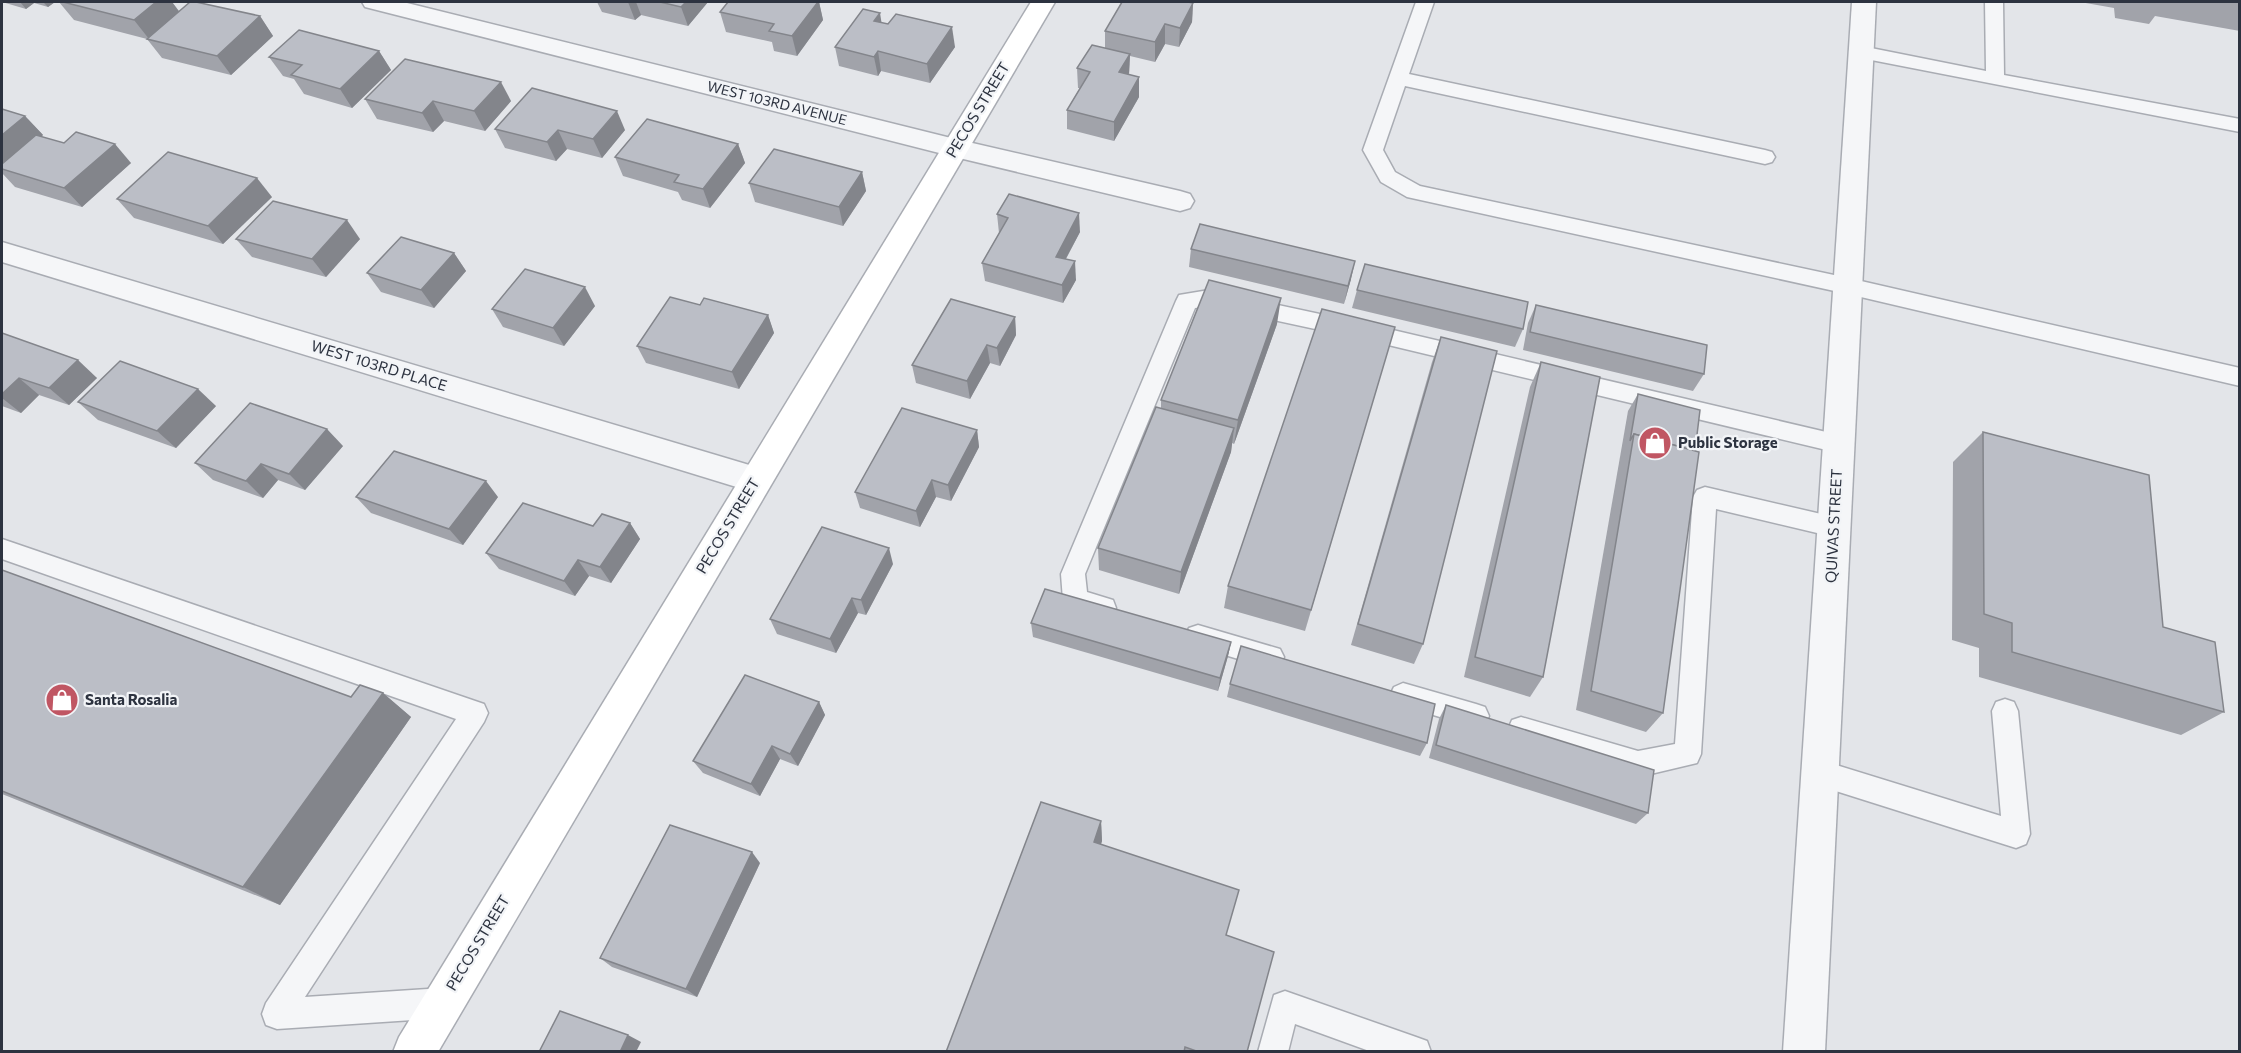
<svg xmlns="http://www.w3.org/2000/svg" width="2241" height="1053" font-family="Commissioner,sans-serif">
  <style>
    .lines { fill: none; stroke-linecap: round; stroke-linejoin: round }
    .lane-casing { stroke: #a9acb3; stroke-width: 3 }
    .street-casing { stroke: #a9acb3; stroke-width: 3 }
    .secondary-casing { stroke: #a9acb3; stroke-width: 3 }
    .lane { fill: #f5f6f8; fill-rule: evenodd }
    .street { fill: #f5f6f8; fill-rule: evenodd }
    .secondary { fill: #fff; fill-rule: evenodd }
    .wall { fill: #a1a3aa }
    .shaded-wall { fill: #83858b }
    .building { fill: #bbbec6; stroke: #83858b; stroke-width: 1.5 }
    .labels { text-anchor: middle; stroke-width: 4.5; stroke-linejoin: round; paint-order: stroke }
    .far-street-label { font-size: 14px; fill: #2d3340; stroke: #f2f4f7 }
    .street-label { font-size: 15px; fill: #2d3340; stroke: #f2f4f7 }
    .poi-label { font-size: 15px; font-weight: bold; fill: #2d3340; stroke: #f2f4f7; text-anchor: start }
  </style>
  <rect width="100%" height="100%" fill="#e3e5e9"/>
  <g class="lines">
    <g class="lane-casing">
      <g id="lane">
        <polygon points="1416,2 1434,2 1409,74 1765,150 1772,152 1775,157 1772,162 1765,164 1405,86 1383,150 1395,172 1420,186 1848,278 2240,368 2240,386 1848,294 1407,197 1381,182 1363,150"/>
        <polygon points="1985,2 2003,2 2004,75 2240,119 2240,132 1861,58 1855,56 1852,52 1855,48 1861,46 1986,71"/>
        <polygon points="1209,290 1380,327 1839,435 1847,437 1851,444 1847,451 1839,453 1380,343 1209,306 1195,308 1085,574 1087,592 1113,600 1116,608 1113,616 1104,619 1066,608 1063,600 1061,574 1176,301 1179,295"/>
        <polygon points="1705,487 1834,517 1842,520 1846,527 1842,534 1834,537 1716,509 1701,754 1697,763 1638,777 1512,738 1508,729 1512,720 1521,717 1638,751 1675,744 1693,497 1697,490"/>
        <polygon points="2,539 484,704 488,713 484,722 305,997 443,988 453,993 458,1003 453,1013 443,1018 277,1029 266,1025 262,1014 266,1003 456,719 2,559"/>
        <polygon points="1198,625 1280,649 1284,657 1280,665 1271,669 1189,644 1185,636 1189,628"/>
        <polygon points="1403,683 1476,704 1485,707 1489,716 1485,725 1476,728 1394,703 1390,695 1394,687"/>
        <polygon points="2005,699 2014,702 2018,711 2030,834 2026,844 2016,848 1820,786 1810,782 1807,773 1810,764 1820,760 2001,816 1992,711 1996,702"/>
        <polygon points="1285,991 1416,1037 1427,1041 1431,1052 1372,1052 1295,1024 1288,1052 1258,1052 1274,995"/>
      </g>
    </g>
    <g class="street-casing">
      <g id="street">
        <polygon points="362,2 403,2 955,139 1180,191 1190,194 1194,201 1190,208 1180,211 955,157 365,7"/>
        <polygon points="1852,2 1876,2 1825,1052 1783,1052"/>
        <polygon points="2,242 756,467 767,471 772,480 767,489 756,493 2,262"/>
      </g>
    </g>
    <g class="secondary-casing">
      <polygon id="secondary" points="1031,2 1055,2 438,1052 393,1052 399,1037"/>
    </g>
    <use href="#lane" class="lane"/>
    <use href="#street" class="street"/>
    <use href="#secondary" class="secondary"/>
  </g>
  <g class="wall">
    <polygon points="2,2 55,2 48,7 34,3 26,9"/>
    <polygon points="59,2 172,2 179,11 260,16 273,36 231,75 162,58 147,39 74,20"/>
    <polygon points="597,2 708,2 688,26 641,15 635,20 602,12"/>
    <polygon points="728,2 819,2 823,20 797,56 774,51 772,42 726,32 720,12"/>
    <polygon points="2080,2 2240,2 2240,31 2155,16 2149,24 2115,18 2114,8"/>
    <polygon points="1193,3 1192,22 1179,47 1165,44 1155,62 1130,56 1129,75 1139,97 1114,141 1067,129 1067,110 1080,88 1078,88 1077,68 1105,48 1105,31"/>
    <polygon points="882,23 955,47 930,83 881,71 878,76 839,66 835,47"/>
    <polygon points="379,51 391,70 352,108 304,94 294,79 283,76 269,57"/>
    <polygon points="365,99 511,101 485,131 444,121 433,132 377,119"/>
    <polygon points="2,109 25,116 43,135 41,137 131,163 82,207 15,187 2,173"/>
    <polygon points="495,129 625,130 602,158 567,149 556,161 505,148"/>
    <polygon points="738,144 745,163 710,208 682,200 678,192 623,176 615,157"/>
    <polygon points="862,172 866,191 843,226 755,202 749,183"/>
    <polygon points="272,197 223,244 134,218 117,199"/>
    <polygon points="997,214 1080,232 1066,259 1076,280 1063,303 985,281 982,263 999,233"/>
    <polygon points="236,239 360,239 326,277 252,257"/>
    <polygon points="1191,249 1351,279 1344,304 1189,267"/>
    <polygon points="454,253 466,271 434,308 381,292 367,273"/>
    <polygon points="1357,290 1523,329 1515,347 1352,308"/>
    <polygon points="700,305 768,315 774,333 739,389 646,363 637,346"/>
    <polygon points="1536,305 1704,374 1693,391 1523,350 1528,323"/>
    <polygon points="595,306 564,346 503,327 492,309"/>
    <polygon points="1015,317 1016,335 1000,366 990,363 970,399 916,383 912,365"/>
    <polygon points="1277,324 1234,444 1232,443 1231,452 1179,594 1099,570 1098,548 1161,408 1161,400"/>
    <polygon points="1395,327 1305,631 1224,608 1228,586"/>
    <polygon points="2,333 97,378 69,405 39,395 21,413 2,406"/>
    <polygon points="1441,337 1423,644 1414,664 1351,645 1432,362"/>
    <polygon points="1541,362 1543,677 1530,697 1464,677 1530,387"/>
    <polygon points="1638,394 1663,713 1646,732 1576,710 1628,411"/>
    <polygon points="78,402 216,406 176,448 98,420"/>
    <polygon points="977,430 979,447 951,501 936,497 920,527 860,508 855,492"/>
    <polygon points="1983,432 2163,627 2224,712 2181,735 1979,677 1979,648 1952,640 1953,462"/>
    <polygon points="343,446 305,490 278,480 263,498 213,480 195,463"/>
    <polygon points="356,497 498,497 463,545 371,513"/>
    <polygon points="630,523 640,539 611,583 589,576 575,596 499,569 486,553 593,526"/>
    <polygon points="893,564 866,615 858,613 836,653 777,634 770,619"/>
    <polygon points="2,570 351,697 383,693 411,717 280,905 2,794"/>
    <polygon points="1031,623 1231,642 1228,656 1218,691 1033,637"/>
    <polygon points="1230,684 1427,743 1420,756 1227,697"/>
    <polygon points="819,702 825,715 798,766 780,759 760,796 703,773 693,761"/>
    <polygon points="1446,705 1648,813 1636,824 1429,758 1439,719"/>
    <polygon points="1101,821 1102,841 1101,844 1226,936 1247,1052 946,1052"/>
    <polygon points="760,863 697,997 612,967 600,958"/>
  </g>
  <g class="shaded-wall">
    <polygon points="20,2 33,2 34,3 26,9"/>
    <polygon points="43,2 55,2 48,7"/>
    <polygon points="156,2 172,2 180,13 149,39 134,20"/>
    <polygon points="628,2 636,2 641,15 635,20"/>
    <polygon points="686,2 708,2 688,26 681,7"/>
    <polygon points="818,2 819,2 823,20 797,56 792,36"/>
    <polygon points="1193,3 1192,22 1179,47 1180,28"/>
    <polygon points="880,13 883,32 874,21"/>
    <polygon points="260,16 273,36 231,75 217,56"/>
    <polygon points="1165,24 1165,44 1155,62 1155,42"/>
    <polygon points="952,27 955,47 930,83 927,64"/>
    <polygon points="379,51 391,70 352,108 340,89"/>
    <polygon points="878,51 881,71 878,76 874,57"/>
    <polygon points="1130,54 1129,73 1119,92 1119,72"/>
    <polygon points="1139,77 1139,97 1114,141 1114,122"/>
    <polygon points="501,82 511,101 485,131 474,111"/>
    <polygon points="433,101 444,121 433,132 422,113"/>
    <polygon points="617,111 625,130 602,158 593,139"/>
    <polygon points="25,116 43,135 2,169 2,135"/>
    <polygon points="558,130 567,149 556,161 547,142"/>
    <polygon points="115,144 131,163 82,207 64,188"/>
    <polygon points="738,144 745,163 710,208 703,189"/>
    <polygon points="862,172 866,191 843,226 839,207"/>
    <polygon points="257,178 272,197 223,244 208,226"/>
    <polygon points="1079,213 1080,232 1057,275 1056,257"/>
    <polygon points="347,220 360,239 326,277 312,259"/>
    <polygon points="454,253 466,271 434,308 421,290"/>
    <polygon points="1075,261 1076,280 1063,303 1062,285"/>
    <polygon points="1355,261 1351,279 1344,304 1348,286"/>
    <polygon points="585,287 595,306 564,346 553,328"/>
    <polygon points="1281,298 1277,324 1234,444 1238,420"/>
    <polygon points="768,315 774,333 739,389 732,372"/>
    <polygon points="1015,317 1016,335 1000,366 997,348"/>
    <polygon points="987,345 990,363 970,399 967,381"/>
    <polygon points="78,360 97,378 69,405 49,388"/>
    <polygon points="19,378 39,395 21,413 2,398 2,394"/>
    <polygon points="198,389 216,406 176,448 157,431"/>
    <polygon points="1234,428 1231,452 1179,594 1181,572"/>
    <polygon points="327,429 343,446 305,490 289,474"/>
    <polygon points="977,430 979,447 951,501 948,485"/>
    <polygon points="261,464 278,480 263,498 246,481"/>
    <polygon points="932,480 936,497 920,527 916,511"/>
    <polygon points="486,481 498,497 463,545 449,529"/>
    <polygon points="630,523 640,539 611,583 600,567"/>
    <polygon points="889,548 893,564 866,615 861,600"/>
    <polygon points="578,560 589,576 575,596 564,581"/>
    <polygon points="852,598 858,613 836,653 830,639"/>
    <polygon points="1231,642 1228,656 1218,691 1220,678"/>
    <polygon points="383,693 411,717 280,905 243,887"/>
    <polygon points="819,702 825,715 798,766 790,754"/>
    <polygon points="772,746 780,759 760,796 751,784"/>
    <polygon points="1101,821 1102,841 1095,861 1094,842"/>
    <polygon points="752,852 760,863 697,997 686,989"/>
    <polygon points="628,1035 641,1042 636,1052 620,1052"/>
  </g>
  <g class="building">
    <polygon points="63,2 156,2 134,20"/>
    <polygon points="190,2 196,2 260,16 217,56 147,39"/>
    <polygon points="660,2 686,2 681,7"/>
    <polygon points="728,2 818,2 792,36 769,31 774,24 720,12"/>
    <polygon points="1122,2 1188,2 1193,3 1180,28 1165,24 1155,42 1105,31"/>
    <polygon points="863,9 880,13 874,21 888,24 896,14 952,27 927,64 878,51 874,57 835,47"/>
    <polygon points="299,30 379,51 340,89 291,75 302,65 269,57"/>
    <polygon points="1092,45 1130,54 1119,72 1139,77 1114,122 1067,110 1090,72 1077,68"/>
    <polygon points="405,59 501,82 474,111 433,101 422,113 365,99"/>
    <polygon points="532,88 617,111 593,139 558,130 547,142 495,129"/>
    <polygon points="2,109 25,116 2,135"/>
    <polygon points="647,119 738,144 703,189 674,182 679,175 615,157"/>
    <polygon points="76,132 115,144 64,188 2,169 2,164 36,135 64,143"/>
    <polygon points="774,149 862,172 839,207 749,183"/>
    <polygon points="168,152 257,178 208,226 117,199"/>
    <polygon points="1009,194 1079,213 1056,257 1075,261 1062,285 982,263 1008,218 997,214"/>
    <polygon points="273,201 347,220 312,259 236,239"/>
    <polygon points="1200,224 1355,261 1348,286 1191,249"/>
    <polygon points="401,237 454,253 421,290 367,273"/>
    <polygon points="1365,264 1528,302 1523,329 1357,290"/>
    <polygon points="525,269 585,287 553,328 492,309"/>
    <polygon points="1209,280 1281,298 1238,420 1161,400"/>
    <polygon points="670,297 700,305 704,298 768,315 732,372 637,346"/>
    <polygon points="951,299 1015,317 997,348 987,345 967,381 912,365"/>
    <polygon points="1536,305 1707,345 1704,374 1530,332"/>
    <polygon points="1322,309 1395,327 1311,610 1228,586"/>
    <polygon points="2,333 78,360 49,388 19,378 2,394"/>
    <polygon points="1441,337 1497,351 1423,644 1358,624"/>
    <polygon points="120,361 198,389 157,431 78,402"/>
    <polygon points="1541,362 1600,377 1543,677 1475,657"/>
    <polygon points="1638,394 1700,410 1695,451 1634,434 1630,441"/>
    <polygon points="250,403 327,429 289,474 261,464 246,481 195,463"/>
    <polygon points="1156,407 1234,428 1181,572 1098,548"/>
    <polygon points="902,408 977,430 948,485 932,480 916,511 855,492"/>
    <polygon points="1983,432 2149,475 2163,627 2215,642 2224,712 2012,652 2012,623 1984,614"/>
    <polygon points="1634,434 1699,452 1663,713 1591,691"/>
    <polygon points="394,451 486,481 449,529 356,497"/>
    <polygon points="523,503 593,526 602,514 630,523 600,567 578,560 564,581 486,553"/>
    <polygon points="822,527 889,548 861,600 852,598 830,639 770,619"/>
    <polygon points="2,570 351,697 360,685 383,693 243,887 2,791"/>
    <polygon points="1045,589 1231,642 1220,678 1031,623"/>
    <polygon points="1241,646 1435,704 1427,743 1230,684"/>
    <polygon points="745,675 819,702 790,754 772,746 751,784 693,761"/>
    <polygon points="1446,705 1654,770 1648,813 1436,745"/>
    <polygon points="1041,802 1101,821 1094,842 1239,890 1226,935 1274,952 1247,1052 1199,1052 1185,1047 1184,1052 946,1052"/>
    <polygon points="670,825 752,852 686,989 600,958"/>
    <polygon points="560,1011 628,1035 620,1052 539,1052"/>
  </g>
  <defs>
    <g id="shop-disc" transform="scale(1.725)"><circle r="9.5" fill="#c05663" stroke="#f2f4f7"/><path d="M-5-2.5h2.3a2.7 3.5 0 0 1 5.4 0H5L5.5 6h-11ZM-1.5-2.5h3a1.5 2.3 0 0 0-3 0Z" fill="#fff"/></g>
  </defs>
  <g fill-rule="evenodd">
    <use href="#shop-disc" x="1655" y="443"/>
    <use href="#shop-disc" x="62" y="700"/>
  </g>
  <g class="labels">
    <g class="far-street-label">
      <text transform="translate(777 103) rotate(14)" y="5">WEST 103RD AVENUE</text>
    </g>
    <g class="street-label">
      <text transform="translate(978 110) rotate(-59)" y="5">PECOS STREET</text>
      <text transform="translate(379 366) rotate(17)" y="5">WEST 103RD PLACE</text>
      <text transform="translate(728 526) rotate(-59)" y="5">PECOS STREET</text>
      <text transform="translate(1834 526) rotate(-87)" y="5">QUIVAS STREET</text>
      <text transform="translate(478 943) rotate(-59)" y="5">PECOS STREET</text>
    </g>
    <g class="poi-label">
      <text x="1678" y="448">Public Storage</text>
      <text x="85" y="705">Santa Rosalia</text>
    </g>
  </g>
  <rect width="2241" height="1053" fill="none" stroke="#2d3340" stroke-width="6"/>
</svg>
